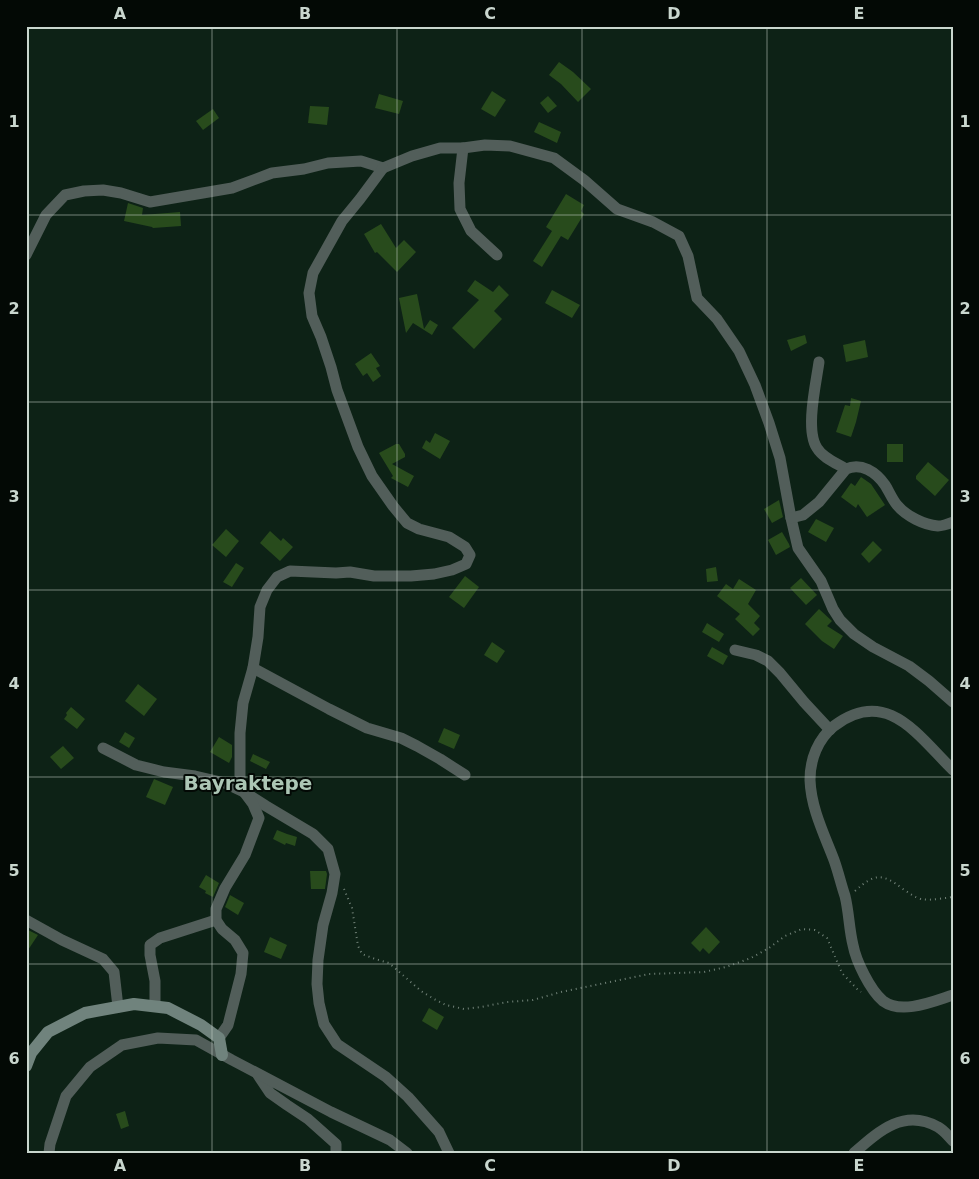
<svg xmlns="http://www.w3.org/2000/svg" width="979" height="1179" font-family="'DejaVu Sans',sans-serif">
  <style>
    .building { fill: #284b1c }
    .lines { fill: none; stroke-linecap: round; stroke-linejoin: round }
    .path { stroke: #708177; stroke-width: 2; stroke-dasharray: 1 4; stroke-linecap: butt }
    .street { stroke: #525e5a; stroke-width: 11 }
    .secondary { stroke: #70837d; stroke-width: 12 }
    .grid { fill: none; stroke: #c9d6ce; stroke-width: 1; stroke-opacity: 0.55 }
    .labels { text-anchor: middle; stroke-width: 4; stroke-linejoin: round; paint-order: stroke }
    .quarter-label { font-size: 20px; font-weight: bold; fill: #acc6b5; stroke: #030905 }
    .neatline { fill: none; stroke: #c9d6ce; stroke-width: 2 }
    .grid-label { font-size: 16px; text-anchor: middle; font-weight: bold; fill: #c9d6ce }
  </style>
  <rect width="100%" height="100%" fill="#0d2216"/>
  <g class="building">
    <polygon points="559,62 573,72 591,89 578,102 561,84 549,75"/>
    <polygon points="492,91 506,100 495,117 481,109"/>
    <polygon points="379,94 403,101 399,114 375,108"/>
    <polygon points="548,96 557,106 548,113 540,103"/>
    <polygon points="310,106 329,107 327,125 308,123"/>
    <polygon points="213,109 219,118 203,130 196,121"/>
    <polygon points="539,122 561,132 557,143 534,132"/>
    <polygon points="566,194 584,205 581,211 584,214 568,240 561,236 542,267 533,261 552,231 546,227"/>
    <polygon points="128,203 143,208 142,215 180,212 181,226 153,228 152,227 124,221"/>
    <polygon points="381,224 396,248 404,240 416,252 397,272 377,252 375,253 364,234"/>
    <polygon points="475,280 493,292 499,285 509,295 494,311 502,319 474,349 452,328 479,300 467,291"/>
    <polygon points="552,290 580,305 572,318 545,303"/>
    <polygon points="417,294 424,329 430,320 438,325 432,335 413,323 406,333 399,298"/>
    <polygon points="805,335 807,343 791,351 787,340"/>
    <polygon points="865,340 868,357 846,362 843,345"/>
    <polygon points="371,353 380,366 376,368 381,376 373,382 367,373 363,376 355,364"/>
    <polygon points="851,398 861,401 856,422 851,437 836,432 845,405 850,406"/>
    <polygon points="435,433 450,441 440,459 422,448 426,440 430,443"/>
    <polygon points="396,444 399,444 405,454 405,457 392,464 414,476 408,487 391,478 393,476 379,453"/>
    <rect x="887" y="444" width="16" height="18"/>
    <polygon points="928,462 949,480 935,496 916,479 916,476"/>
    <polygon points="861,477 871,484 885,505 867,517 858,504 856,508 841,497 851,483 855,486"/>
    <polygon points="779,500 783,517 772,523 764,509"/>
    <polygon points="816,519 834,528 826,542 808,532"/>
    <polygon points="226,529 239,541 226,557 212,545"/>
    <polygon points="270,531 281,541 283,538 293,547 280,561 260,543"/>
    <polygon points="782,532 789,544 790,547 776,555 768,540"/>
    <polygon points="873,541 882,550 869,563 861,554"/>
    <polygon points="236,563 244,568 232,587 223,582"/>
    <polygon points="716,567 718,581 707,582 706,569"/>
    <polygon points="465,576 479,587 464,608 449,597"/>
    <polygon points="801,578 817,595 806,605 790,588"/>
    <polygon points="739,579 756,590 748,604 760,616 754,623 760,629 753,636 735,619 740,614 717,596 726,584 733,589"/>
    <polygon points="819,609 832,621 827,626 843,636 834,649 822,641 805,624"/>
    <polygon points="707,623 724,634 719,642 702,632"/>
    <polygon points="492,642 505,651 497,663 484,655"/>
    <polygon points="712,647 728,656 723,665 707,656"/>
    <polygon points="138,684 157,699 144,716 125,701"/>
    <polygon points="71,707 85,719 77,729 64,719 67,715 66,713"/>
    <polygon points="444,728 460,735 454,749 438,742"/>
    <polygon points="125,732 135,738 129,748 119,742"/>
    <polygon points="219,737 232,745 232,757 229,763 210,752"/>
    <polygon points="63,746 74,758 61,769 50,757"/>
    <polygon points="253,754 270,762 266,769 250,761"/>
    <polygon points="154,779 173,787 165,805 146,797"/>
    <polygon points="277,830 287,834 297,837 295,846 286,843 285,845 273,839"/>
    <polygon points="310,871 326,871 327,874 325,889 311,889"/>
    <polygon points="206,875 219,883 213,897 205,893 206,891 199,887"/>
    <polygon points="230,895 244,903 238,915 225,907"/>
    <polygon points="706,927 720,942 709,954 703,948 700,952 691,943"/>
    <polygon points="26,929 38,935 26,953"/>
    <polygon points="270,937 287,945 281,959 264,952"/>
    <polygon points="429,1008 444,1017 437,1030 422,1021"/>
    <polygon points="125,1111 129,1126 121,1129 116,1114"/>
  </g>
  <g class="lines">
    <g class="path">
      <polyline points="344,889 352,908 358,946 362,954 375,959 389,963 421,991 434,999 446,1005 464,1009 481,1007 507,1002 533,1000 561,992 649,974 704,972 726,967 751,958 769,948 785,936 802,929 815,930 827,938 842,973 858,990 861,992"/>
      <path d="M855,891C875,873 882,873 903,889C909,893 914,897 921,899C931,901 943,898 953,897"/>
    </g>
    <g class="street">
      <polyline points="463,148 459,183 460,209 471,231 497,255"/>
      <polyline points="26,255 46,215 65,195 84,191 103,190 121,193 150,202 232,188 272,173 304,169 328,163 361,161 383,168 412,156 440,148 463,148 485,145 510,146 554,158 584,180 617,209 653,222 679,236 688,256 697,298 717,319 739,351 755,385 769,423 780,458 791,518 798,548 821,581 833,609 840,620 854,634 873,647 909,666 929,681 953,702"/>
      <path d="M819,362C816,384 805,430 817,448C823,458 836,463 846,469"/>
      <path d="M791,518L803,515L819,502L846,469C861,462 876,472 885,485C889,491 892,499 897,505C906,516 924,525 938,526C943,526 948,524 953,522"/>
      <polyline points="735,650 756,655 768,661 780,673 804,702 830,730"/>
      <polyline points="253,668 329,709 367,728 401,738 417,746 440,759 465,775"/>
      <polyline points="103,748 136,765 164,772 195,776 225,783 244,792 266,806 313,834 328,849 335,874 332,893 323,925 318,960 317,984 319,1003 324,1024 337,1044 386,1077 408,1097 439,1132 449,1153"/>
      <path d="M953,770C918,736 887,686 834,726C818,739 810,759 810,780C811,808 824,834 834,860C838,871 841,884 845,896C849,912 849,929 853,945C856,961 870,990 883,1001C902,1015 934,1001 953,995"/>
      <polyline points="26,920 62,940 103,959 114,972 118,1007"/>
      <polyline points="155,1006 155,981 150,955 150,945 160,938 216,920"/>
      <polyline points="219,1038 228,1025 241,974 243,953 235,940 222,929 216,920 216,909 225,888 245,855 259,818 253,804 244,792 240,779 240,733 243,703 253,668 258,637 260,607 267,590 277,577 290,571 336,573 350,572 374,576 411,576 434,574 452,570 466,564 470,555 465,547 449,537 419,529 407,523 393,506 372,476 358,447 337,390 331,367 321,337 312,316 309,293 313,273 342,221 360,199 383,168"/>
      <polyline points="258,1075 270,1093 287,1105 308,1119 336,1144 336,1153"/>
      <polyline points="49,1153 50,1144 66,1096 90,1067 122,1045 158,1038 196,1040 232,1060 331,1112 390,1140 407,1153"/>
      <path d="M854,1153C879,1131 904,1108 938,1127C944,1130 948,1136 953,1141"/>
    </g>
    <polyline class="secondary" points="26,1066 31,1053 48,1032 85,1013 134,1004 168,1008 201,1025 219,1038 222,1055"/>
  </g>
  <path class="grid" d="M212,26V1153M397,26V1153M582,26V1153M767,26V1153M26,215H953M26,402H953M26,590H953M26,777H953M26,964H953"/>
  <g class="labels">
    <g class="quarter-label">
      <text x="248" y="790">Bayraktepe</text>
    </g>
  </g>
  <rect width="979" height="1179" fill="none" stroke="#030905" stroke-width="55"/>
  <rect x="28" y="28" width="924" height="1124" class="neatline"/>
  <g class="grid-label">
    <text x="120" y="19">A</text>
    <text x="305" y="19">B</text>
    <text x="490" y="19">C</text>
    <text x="674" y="19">D</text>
    <text x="859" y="19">E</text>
    <text x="14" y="127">1</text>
    <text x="965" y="127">1</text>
    <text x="14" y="314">2</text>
    <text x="965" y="314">2</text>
    <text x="14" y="502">3</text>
    <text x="965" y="502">3</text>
    <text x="14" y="689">4</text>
    <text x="965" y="689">4</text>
    <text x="14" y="876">5</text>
    <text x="965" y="876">5</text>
    <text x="14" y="1064">6</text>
    <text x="965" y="1064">6</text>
    <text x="120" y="1171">A</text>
    <text x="305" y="1171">B</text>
    <text x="490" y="1171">C</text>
    <text x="674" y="1171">D</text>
    <text x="859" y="1171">E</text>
  </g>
</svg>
